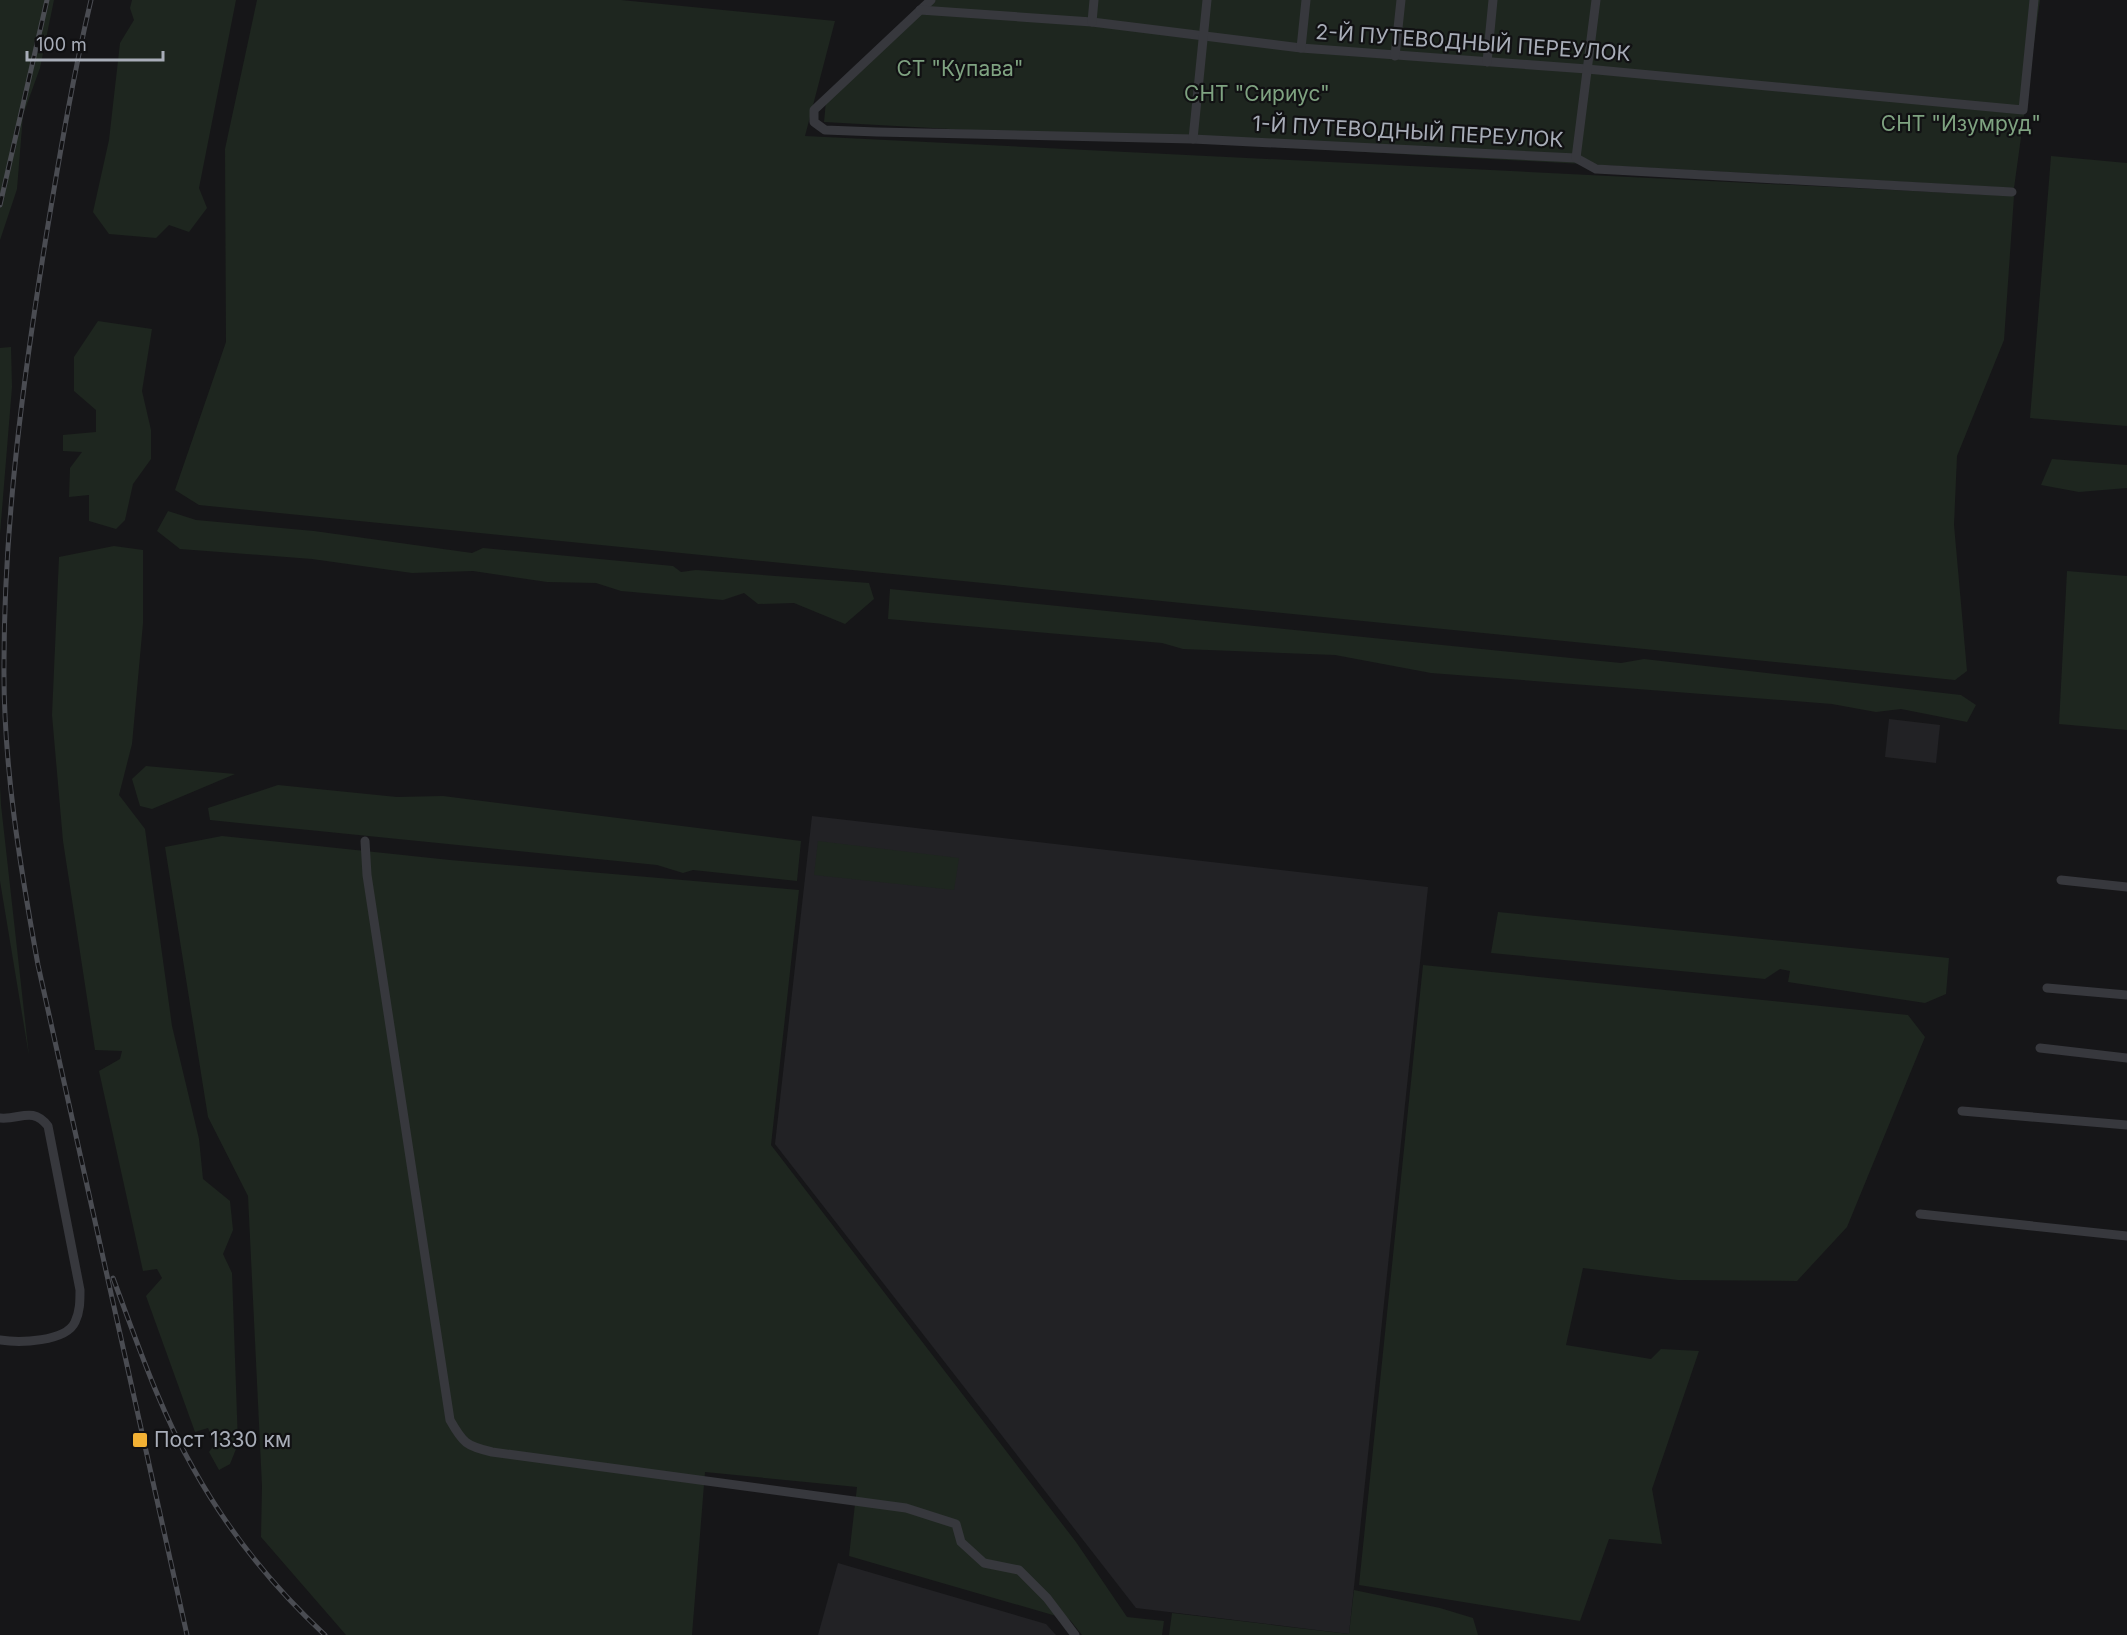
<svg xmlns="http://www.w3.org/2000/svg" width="2127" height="1635" font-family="Inter,sans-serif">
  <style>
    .built { fill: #222225 }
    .green { fill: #1e261f }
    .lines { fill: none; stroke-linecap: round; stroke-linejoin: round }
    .minor { stroke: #37383d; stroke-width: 9 }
    .rail-casing { stroke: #4a4c52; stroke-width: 5 }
    .rail { stroke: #111113; stroke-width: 3; stroke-dasharray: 9; stroke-linecap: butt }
    .poi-dot { fill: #f2b134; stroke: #111113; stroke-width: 2 }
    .labels { text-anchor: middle; stroke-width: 4.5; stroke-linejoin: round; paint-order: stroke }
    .street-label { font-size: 21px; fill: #a8adb8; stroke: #111113 }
    .park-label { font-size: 21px; fill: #7fa381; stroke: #111113 }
    .poi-label { font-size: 21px; fill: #a8adb8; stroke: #111113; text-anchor: start }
  </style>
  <rect width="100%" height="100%" fill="#161618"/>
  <g class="built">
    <polygon points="1889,719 1940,725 1936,763 1885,757"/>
    <polygon points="812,816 1428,887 1349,1634 1136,1608 775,1144"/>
    <polygon points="838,1563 1046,1624 1056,1635 818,1635"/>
  </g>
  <g class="green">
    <polygon points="0,0 54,0 40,68 23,115 17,189 0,240"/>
    <polygon points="132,0 236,0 199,188 207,208 189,232 169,225 156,238 109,234 93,212 109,140 120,43 134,20 130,8"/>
    <polygon points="257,0 621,0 835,21 805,136 2014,196 2004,340 1957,456 1954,525 1967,671 1955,680 199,505 175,490 226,342 225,149"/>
    <polygon points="933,0 2040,0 2014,188 824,122 826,101"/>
    <polygon points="2051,156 2127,163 2127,426 2030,418"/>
    <polygon points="98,321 152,329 142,391 151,430 151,459 133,484 125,520 116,529 89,521 89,495 69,497 70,468 82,452 63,451 63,435 96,432 96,410 74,391 74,357"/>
    <polygon points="11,347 12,387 0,534 0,348"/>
    <polygon points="2052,459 2127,465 2127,488 2079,492 2041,485"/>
    <polygon points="168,511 196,520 314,531 472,553 483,548 673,566 681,572 696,570 869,583 874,599 845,624 794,603 758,604 744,593 723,600 621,591 596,583 547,582 473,571 412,573 312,559 180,549 157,531"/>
    <polygon points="114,546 143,550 143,623 132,744 119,795 145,829 172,1026 199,1139 203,1179 230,1201 233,1230 223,1254 232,1273 238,1444 230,1464 219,1470 209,1452 215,1444 208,1428 195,1432 146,1296 162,1278 157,1269 143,1271 99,1071 120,1059 122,1051 95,1050 63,841 52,715 59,557"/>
    <polygon points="2067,571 2127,576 2127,730 2059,724"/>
    <polygon points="890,589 1621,663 1644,659 1961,695 1976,705 1967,722 1901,709 1876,712 1832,704 1431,673 1335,655 1183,649 1162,643 888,619"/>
    <polygon points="146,766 235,774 152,809 140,806 132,779"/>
    <polygon points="278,785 397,797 443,796 801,841 797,881 693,870 683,873 657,865 210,820 208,808"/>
    <polygon points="0,786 1,805 29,1056 0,881"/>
    <polygon points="222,836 450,860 799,890 771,1145 1076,1542 1127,1617 1164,1621 1162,1635 1082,1635 1070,1620 849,1556 857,1487 705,1472 692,1635 346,1635 261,1537 262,1486 248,1196 208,1117 165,847"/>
    <polygon points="818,841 959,858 954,890 814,875"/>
    <polygon points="1498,912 1949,958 1946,994 1925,1003 1788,982 1790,971 1780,969 1765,979 1491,953"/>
    <polygon points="1423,965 1908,1015 1925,1037 1847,1227 1797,1281 1678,1280 1583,1268 1566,1345 1651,1359 1661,1349 1699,1351 1652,1489 1662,1544 1609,1539 1580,1621 1359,1585"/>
    <polygon points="1354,1590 1440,1608 1473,1618 1478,1635 1169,1635 1172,1613 1349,1634"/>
  </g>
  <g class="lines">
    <g class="minor">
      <polyline points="931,0 814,110 814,122 825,130 877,132 1193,139 1576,158 1596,169 2012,192"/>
      <polyline points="920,10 1092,22 1301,48 1587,69 2023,110 2034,0"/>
      <polyline points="1092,22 1094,0"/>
      <polyline points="1301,48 1306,0"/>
      <polyline points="1395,56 1401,0"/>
      <polyline points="1487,62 1493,0"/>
      <polyline points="1193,139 1207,0"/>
      <polyline points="1576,158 1596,0"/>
      <path d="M365,841L367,875L450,1420C463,1443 466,1446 492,1452L906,1508L956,1524L961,1542L984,1563L1019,1570L1047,1598L1075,1635"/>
      <polyline points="2061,880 2127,887"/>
      <polyline points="2047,988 2127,995"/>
      <polyline points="2040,1048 2127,1058"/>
      <polyline points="1962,1111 2127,1125"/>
      <path d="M0,1118C20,1120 32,1106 48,1126L80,1290C80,1301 80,1312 75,1322C66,1342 19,1343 0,1340"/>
      <polyline points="1920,1214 2127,1236"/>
    </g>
    <g class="rail-casing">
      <g id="rail">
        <path d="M91,0C73,76 60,153 47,231C24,373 4,519 4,664C3,764 20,866 38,965L187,1635"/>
        <polyline points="0,205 47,0"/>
        <path d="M113,1278C137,1342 159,1408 193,1468C227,1529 273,1587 325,1635"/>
      </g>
    </g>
    <use href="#rail" class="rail"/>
  </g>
  <rect class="poi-dot" x="132" y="1432" width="16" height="16" rx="3"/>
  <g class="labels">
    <g class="street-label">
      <text transform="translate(1473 43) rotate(4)" y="7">2-Й ПУТЕВОДНЫЙ ПЕРЕУЛОК</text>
      <text transform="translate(1408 132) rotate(3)" y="7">1-Й ПУТЕВОДНЫЙ ПЕРЕУЛОК</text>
    </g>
    <g class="park-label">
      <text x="960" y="76">СТ "Купава"</text>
      <text x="1257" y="101">СНТ "Сириус"</text>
      <text x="1961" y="131">СНТ "Изумруд"</text>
    </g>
    <g class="poi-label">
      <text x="154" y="1447">Пост 1330 км</text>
    </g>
  </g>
  <path d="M27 51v9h136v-9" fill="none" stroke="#a8adb8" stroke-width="3"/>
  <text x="36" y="51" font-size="18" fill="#a8adb8" stroke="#111113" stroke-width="4.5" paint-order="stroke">100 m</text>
</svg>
